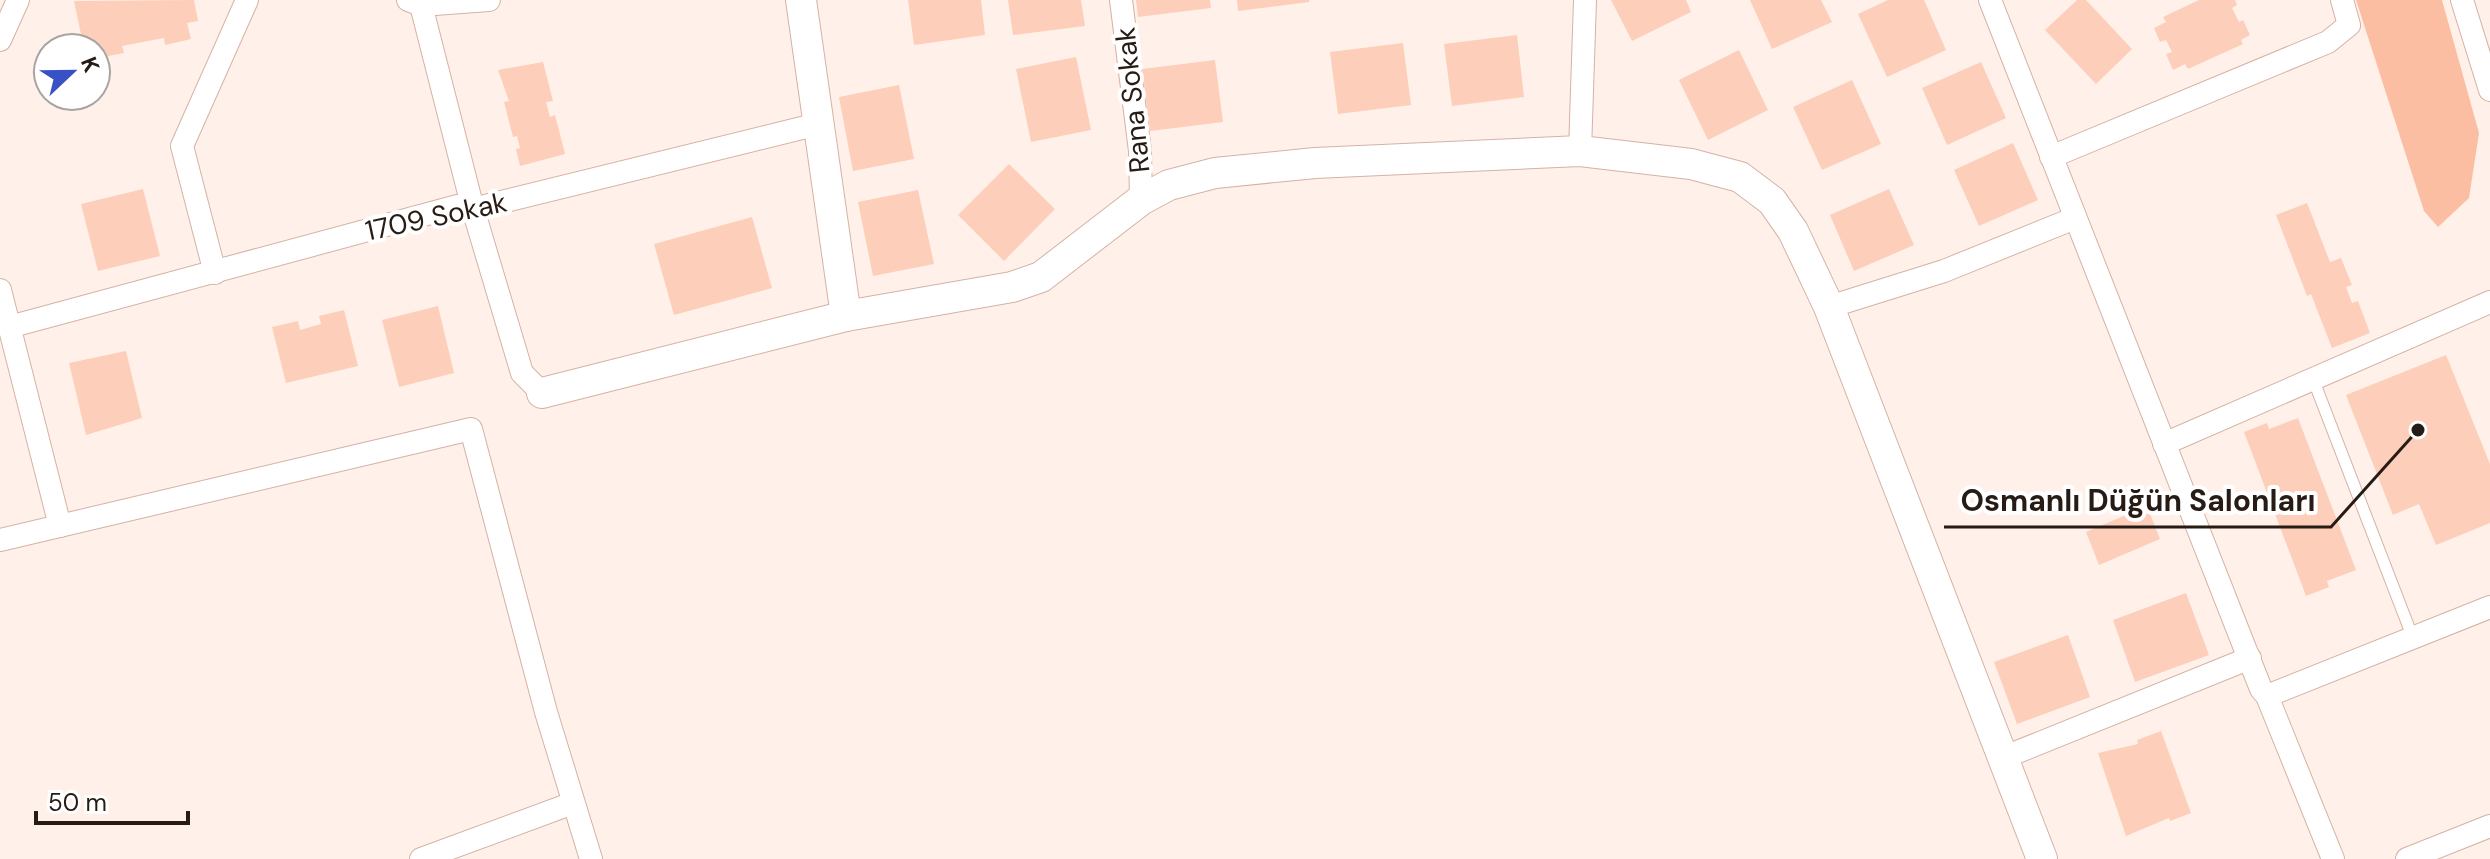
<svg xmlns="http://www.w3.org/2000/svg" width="2490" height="859" font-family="'DM Sans',sans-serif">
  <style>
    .green { fill: #fcbea2 }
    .building { fill: #fdceb9 }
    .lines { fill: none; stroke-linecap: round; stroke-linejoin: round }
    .lane-casing { stroke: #d4b2a4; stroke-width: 13 }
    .street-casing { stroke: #d4b2a4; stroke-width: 24 }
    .secondary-casing { stroke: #d4b2a4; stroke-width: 32 }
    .lane { stroke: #fff; stroke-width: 11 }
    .street { stroke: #fff; stroke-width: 22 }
    .secondary { stroke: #fff; stroke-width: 30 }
    .labels { text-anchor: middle; stroke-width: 8; stroke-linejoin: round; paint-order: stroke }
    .street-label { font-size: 28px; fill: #271b15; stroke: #fff }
    .leader { fill: none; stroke: #271b15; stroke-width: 3 }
    .callout-dot { fill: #271b15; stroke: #fff; stroke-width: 3 }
    .callout-label { font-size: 30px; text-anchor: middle; font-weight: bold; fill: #271b15; stroke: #fff; stroke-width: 8; stroke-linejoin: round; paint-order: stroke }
  </style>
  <rect width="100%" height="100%" fill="#fff1ea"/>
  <polygon class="green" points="2356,0 2442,0 2479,133 2469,198 2438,227 2424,211"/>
  <g class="building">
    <polygon points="194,0 198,21 187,23 191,39 165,45 164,38 122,46 124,53 98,58 94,42 83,44 74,1"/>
    <polygon points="908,0 981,0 985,35 914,45"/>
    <polygon points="1008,0 1081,0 1085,26 1013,35"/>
    <polygon points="1136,0 1210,0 1211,8 1138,17"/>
    <polygon points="1237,0 1309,0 1309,2 1238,11"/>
    <polygon points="1611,0 1686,0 1691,12 1632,41"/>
    <polygon points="1750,0 1821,0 1832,22 1772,49"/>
    <polygon points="1888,0 1924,0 1946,50 1887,77 1858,14"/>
    <polygon points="2077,0 2086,0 2132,49 2096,84 2045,30"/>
    <polygon points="2199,0 2235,0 2237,5 2232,8 2239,22 2243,20 2250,35 2241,40 2243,44 2188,69 2185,64 2173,70 2166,54 2172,52 2166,40 2160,42 2154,28 2166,22 2163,17"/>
    <polygon points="1517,35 1524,97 1452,106 1444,44"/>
    <polygon points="1403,43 1411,105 1338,114 1330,52"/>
    <polygon points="1739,50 1768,110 1708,140 1679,80"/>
    <polygon points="1076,57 1091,130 1031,142 1016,69"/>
    <polygon points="1215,60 1223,122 1150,131 1142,69"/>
    <polygon points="543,62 553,101 546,102 550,117 555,115 565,154 520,166 516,149 520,148 517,136 513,137 504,102 509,101 498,70"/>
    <polygon points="1981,62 2006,118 1947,145 1922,88"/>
    <polygon points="1852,80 1881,144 1822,170 1793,107"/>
    <polygon points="899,85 914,159 853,171 839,97"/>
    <polygon points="2013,143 2038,200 1979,226 1954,170"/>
    <polygon points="1009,164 1055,209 1004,261 958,215"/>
    <polygon points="143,189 160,256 98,271 81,204"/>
    <polygon points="1889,189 1914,245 1854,271 1830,215"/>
    <polygon points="918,190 934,264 873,276 858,202"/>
    <polygon points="2307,203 2330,262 2341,258 2352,285 2346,287 2352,303 2358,301 2370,333 2332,348 2311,294 2307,296 2276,215"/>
    <polygon points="752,217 772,288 674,315 654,244"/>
    <polygon points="438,306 454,373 399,387 382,320"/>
    <polygon points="344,310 358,366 286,383 272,327 298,321 300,330 321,324 319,316"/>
    <polygon points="126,351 142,418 86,435 69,363"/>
    <polygon points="2446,355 2490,464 2490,523 2436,545 2419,504 2393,515 2346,395"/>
    <polygon points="2298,418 2356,570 2327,581 2329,587 2306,596 2244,432 2267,423 2269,429"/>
    <polygon points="2147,506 2160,539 2099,565 2086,532"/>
    <polygon points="2186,593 2209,655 2135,682 2113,620"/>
    <polygon points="2068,635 2090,697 2017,724 1994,662"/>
    <polygon points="2161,731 2191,813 2170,821 2169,818 2126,836 2098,753 2138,744 2137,740"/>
  </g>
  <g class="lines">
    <g class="lane-casing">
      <polyline id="lane" points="2313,379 2413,638"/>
    </g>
    <g class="street-casing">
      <g id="street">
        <polyline points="408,0 421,5 489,0"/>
        <polyline points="1121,0 1140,151 1141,200"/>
        <polyline points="1990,0 2261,689 2267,696 2333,859"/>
        <polyline points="2462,0 2490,90"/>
        <polyline points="421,5 473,209 522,373 542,393"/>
        <polyline points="0,40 18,0"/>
        <polyline points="1580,151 1585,0"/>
        <polyline points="2051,157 2328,42 2349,25 2342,0"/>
        <polyline points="215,273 182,146 247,0"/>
        <polyline points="0,290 60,526"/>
        <polyline points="1829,307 1944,271 2075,218"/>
        <polyline points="9,327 457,206 473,209 818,124"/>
        <polyline points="2164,444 2490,302"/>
        <polyline points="0,540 471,429 546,712 591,859"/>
        <polyline points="2267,696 2490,607"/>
        <polyline points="2005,757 2250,658"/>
        <polyline points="421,859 573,803"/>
        <polyline points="2407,859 2490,826"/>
      </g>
    </g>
    <g class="secondary-casing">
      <g id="secondary">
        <polyline points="801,0 846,316"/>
        <polyline points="542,393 846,316 1012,287 1041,277 1141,200 1169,185 1215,173 1315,163 1580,151 1691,164 1740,177 1772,201 1793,231 1829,307 2042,859"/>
      </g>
    </g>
    <use href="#lane" class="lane"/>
    <use href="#street" class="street"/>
    <use href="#secondary" class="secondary"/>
  </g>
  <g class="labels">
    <g class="street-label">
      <text transform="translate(1132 100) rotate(-96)" y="10">Rana Sokak</text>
      <text transform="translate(436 216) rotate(-12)" y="10">1709 Sokak</text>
    </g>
  </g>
  <path class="leader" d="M2418 430L2331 527H1944"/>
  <circle class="callout-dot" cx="2418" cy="430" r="8"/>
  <g class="callout-label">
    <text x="2138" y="511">Osmanlı Düğün Salonları</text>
  </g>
  <g transform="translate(72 72) rotate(68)"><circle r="38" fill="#ffffff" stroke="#a9a4a1" stroke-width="2"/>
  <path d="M0-6L14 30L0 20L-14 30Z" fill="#3752c4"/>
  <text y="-12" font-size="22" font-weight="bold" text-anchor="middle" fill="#271b15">K</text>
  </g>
  <path d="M36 811v12h152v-12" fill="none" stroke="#271b15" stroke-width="4"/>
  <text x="48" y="811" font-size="24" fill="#271b15" stroke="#ffffff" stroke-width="6" paint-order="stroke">50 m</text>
</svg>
